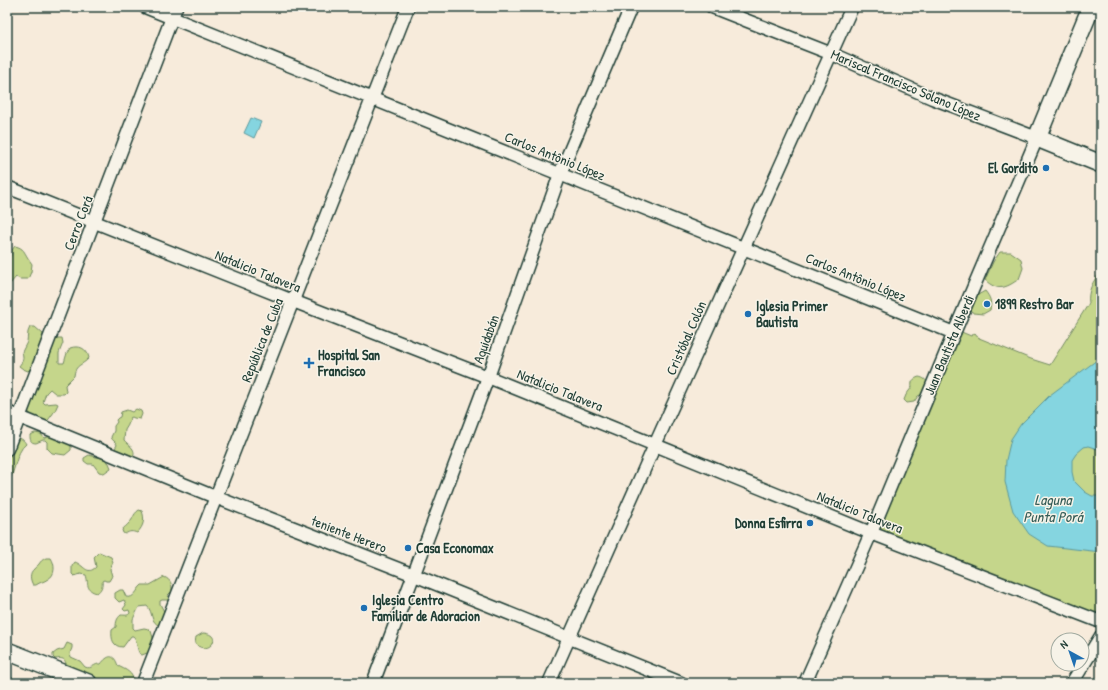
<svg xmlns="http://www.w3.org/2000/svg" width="1108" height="690" font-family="'Patrick Hand',sans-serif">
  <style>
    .green { fill: #c5d68b; stroke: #728a60 }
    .water { fill: #85d5e0; stroke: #5c989b }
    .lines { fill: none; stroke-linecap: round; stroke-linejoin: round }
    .street-casing { stroke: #1f3d34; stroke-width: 15 }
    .secondary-casing { stroke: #1f3d34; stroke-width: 20 }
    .street { stroke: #f7f3e8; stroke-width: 12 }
    .secondary { stroke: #f7f3e8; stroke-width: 17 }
    .poi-dot { fill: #1f6fb2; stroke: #f7f3e8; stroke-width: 1.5 }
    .labels { text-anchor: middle; stroke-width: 3; stroke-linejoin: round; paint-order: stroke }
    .street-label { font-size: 14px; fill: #1f3d34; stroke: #f7f3e8 }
    .poi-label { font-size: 14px; font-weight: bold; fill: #1f3d34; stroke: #f7f3e8; text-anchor: start }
    .water-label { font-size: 15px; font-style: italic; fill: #335b56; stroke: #f7f3e8 }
  </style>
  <rect width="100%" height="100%" fill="#f7ebdb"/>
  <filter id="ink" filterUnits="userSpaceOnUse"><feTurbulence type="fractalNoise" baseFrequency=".025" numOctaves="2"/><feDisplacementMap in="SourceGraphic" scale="8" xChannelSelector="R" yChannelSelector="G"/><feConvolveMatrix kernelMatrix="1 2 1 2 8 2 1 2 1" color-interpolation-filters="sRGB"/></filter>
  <g filter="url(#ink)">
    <g class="green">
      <path d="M15,246C24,248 24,252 28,258C29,260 31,262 32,264L31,272L28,279H20L16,277L9,285L7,286V264L11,255L12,250Z"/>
      <path d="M1000,252H1011L1021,259L1023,268L1019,279C1006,288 998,292 985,280L993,262Z"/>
      <path d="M1101,272V619L876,531L959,331L971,336L975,333L979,338L1031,359L1050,365L1089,303C1087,292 1093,280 1101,272Z"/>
      <path d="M985,291C990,297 992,302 990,310L983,314L973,313L969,307L976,296Z"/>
      <path d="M30,327H35L43,334L39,348L56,338H62L63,343L59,353V363H64L67,353L70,348C79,345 87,348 89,358C82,366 75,364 74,376L65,385L66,392L64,394H56L50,389L46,393L43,402L45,404L56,403L58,404C55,412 51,416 46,423L31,415L28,411L24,408L33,364L31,368L28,371L23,369L19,366C23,361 24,358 22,352L27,342L28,332Z"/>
      <path d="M919,377C924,378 927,380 929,386L926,393L918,396L914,402L907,403L904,400L906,395L912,387C911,381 913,379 919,377Z"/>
      <path d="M136,409L141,411L142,414L140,419L134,418L132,417L130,418L128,425L125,430L124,440C129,446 138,449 132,459L113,451L117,445C116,441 112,441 111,437L114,431V426L117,422L116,420L118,418L120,417L121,412L127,410L132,412Z"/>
      <path d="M35,433L41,434L44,438L57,435L71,444V450L65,455L52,453L47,448V442L45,440H43L36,443C30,443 30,439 30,435Z"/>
      <path d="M17,438C21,438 24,440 26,444C15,452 15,477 7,482V463Z"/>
      <polygon points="89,455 96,457 103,458 109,463 111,468 104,473 99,472 93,464 88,464 84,461 84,458"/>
      <path d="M139,510L142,511C145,519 144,526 137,533C132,531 130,531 125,534L123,533L122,530C124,527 127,526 129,523C134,519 132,515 139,510Z"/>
      <path d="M99,552L111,557L113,562L110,569L112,576L109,581H106L104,580L102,581C103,586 101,590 97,593C85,590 89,584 86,575L81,574L74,576L72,574V566L75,562C84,565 87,576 96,567L94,557Z"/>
      <path d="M46,558H51C55,564 56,575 48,579C44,582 40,582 36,585H33C30,580 29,573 34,569C35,567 38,566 39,564C41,561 42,560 46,558Z"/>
      <path d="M164,577C171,580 172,584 172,591L168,595L169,600H162L160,601V604L166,615L160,626C149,621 154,613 147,606L139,607L133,619V628L135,630L144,628L149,629L151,631L154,641L152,651L142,655L140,654C136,649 138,640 133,636H131L123,647C113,647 111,639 112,630L116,627C116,622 117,618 121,615C125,615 128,616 130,613L129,610L125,611L123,609L126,605L125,602L124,600L119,602L115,598V593L120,590H123L126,597C135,599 136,590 142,585H150Z"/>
      <path d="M203,633C222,634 212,652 200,647C195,645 195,641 196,637Z"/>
      <path d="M67,643L72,645V648L70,653L71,657L80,661L85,667C92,670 94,663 101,664C108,655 114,653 118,666C126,670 133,672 134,683H74C72,679 69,675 68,670C64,662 68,657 55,659L53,657V654L57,651L64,649Z"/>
    </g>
    <g class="water">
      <polygon points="251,118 261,122 254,138 244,133"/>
      <polygon points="1101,357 1101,450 1088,446 1084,447 1076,454 1072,460 1072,472 1074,481 1085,492 1092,496 1101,496 1101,552 1048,546 1029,534 1013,511 1005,482 1006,460 1011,439 1021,424 1050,395"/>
    </g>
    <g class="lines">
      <g class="street-casing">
        <g id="street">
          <polyline points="145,7 954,333"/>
          <polyline points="712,7 832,54 932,98 1037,138 954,333 871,533 805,683"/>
          <polyline points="7,187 293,301 488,377 871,533 1101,622"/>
          <polyline points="7,412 215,497 414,575 681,683"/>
          <polyline points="7,449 176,7"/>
          <path d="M143,683C230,457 321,233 408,7"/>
          <polyline points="373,683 488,377 560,174 631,7"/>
          <polyline points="549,683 655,445 852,7"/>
          <polyline points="1072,683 1101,636"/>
        </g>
      </g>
      <g class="secondary-casing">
        <g id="secondary">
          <polyline points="1091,7 1037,138 1101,164"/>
          <polyline points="7,651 88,683"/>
        </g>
      </g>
      <use href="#street" class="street"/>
      <use href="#secondary" class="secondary"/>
    </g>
  </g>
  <g class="poi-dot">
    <circle cx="1046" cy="168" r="4"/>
    <circle cx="987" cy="304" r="4"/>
    <circle cx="748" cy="314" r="4"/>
    <path d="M307 357h4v4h4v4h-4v4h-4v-4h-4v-4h4z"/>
    <circle cx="810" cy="523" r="4"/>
    <circle cx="408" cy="548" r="4"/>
    <circle cx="364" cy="608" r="4"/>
  </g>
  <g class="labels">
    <g class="street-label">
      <text transform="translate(906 85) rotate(23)" y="5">Mariscal Francisco Solano López</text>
      <text transform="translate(555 156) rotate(22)" y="5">Carlos Antônio López</text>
      <text transform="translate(78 223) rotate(-69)" y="5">Cerro Corá</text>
      <text transform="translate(258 271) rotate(22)" y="5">Natalicio Talavera</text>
      <text transform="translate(856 277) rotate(22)" y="5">Carlos Antônio López</text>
      <text transform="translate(686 338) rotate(-66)" y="5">Cristóbal Colón</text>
      <text transform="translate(486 339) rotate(-70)" y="5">Aquidabán</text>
      <text transform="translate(262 340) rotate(-68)" y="5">República de Cuba</text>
      <text transform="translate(949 345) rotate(-67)" y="5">Juan Bautista Alberdi</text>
      <text transform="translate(560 390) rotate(22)" y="5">Natalicio Talavera</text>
      <text transform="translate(860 512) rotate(22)" y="5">Natalicio Talavera</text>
      <text transform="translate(349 534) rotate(21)" y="5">teniente Herero</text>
    </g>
    <g class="poi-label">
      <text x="1038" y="173" text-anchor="end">El Gordito</text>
      <text x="995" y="309">1899 Restro Bar</text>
      <text x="756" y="311">Iglesia Primer<tspan x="756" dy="16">Bautista</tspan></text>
      <text x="318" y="360">Hospital San<tspan x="318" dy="16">Francisco</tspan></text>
      <text x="802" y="528" text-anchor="end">Donna Esfirra</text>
      <text x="416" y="553">Casa Economax</text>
      <text x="372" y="605">Iglesia Centro<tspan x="372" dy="16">Familiar de Adoracion</tspan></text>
    </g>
    <g class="water-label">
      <text x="1053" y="505">Laguna<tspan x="1053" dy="17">Punta Porá</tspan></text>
    </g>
  </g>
  <rect width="1108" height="690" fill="none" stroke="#f7f3e8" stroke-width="24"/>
  <rect x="12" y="12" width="1084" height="666" fill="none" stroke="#1f3d34" stroke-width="1.5" filter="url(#ink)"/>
  <g transform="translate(1070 652) rotate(320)"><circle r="19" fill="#f7f3e8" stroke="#a1aaa0"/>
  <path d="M0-3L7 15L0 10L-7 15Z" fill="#1f6fb2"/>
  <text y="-6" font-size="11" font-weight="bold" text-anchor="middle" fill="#1f3d34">N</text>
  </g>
</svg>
